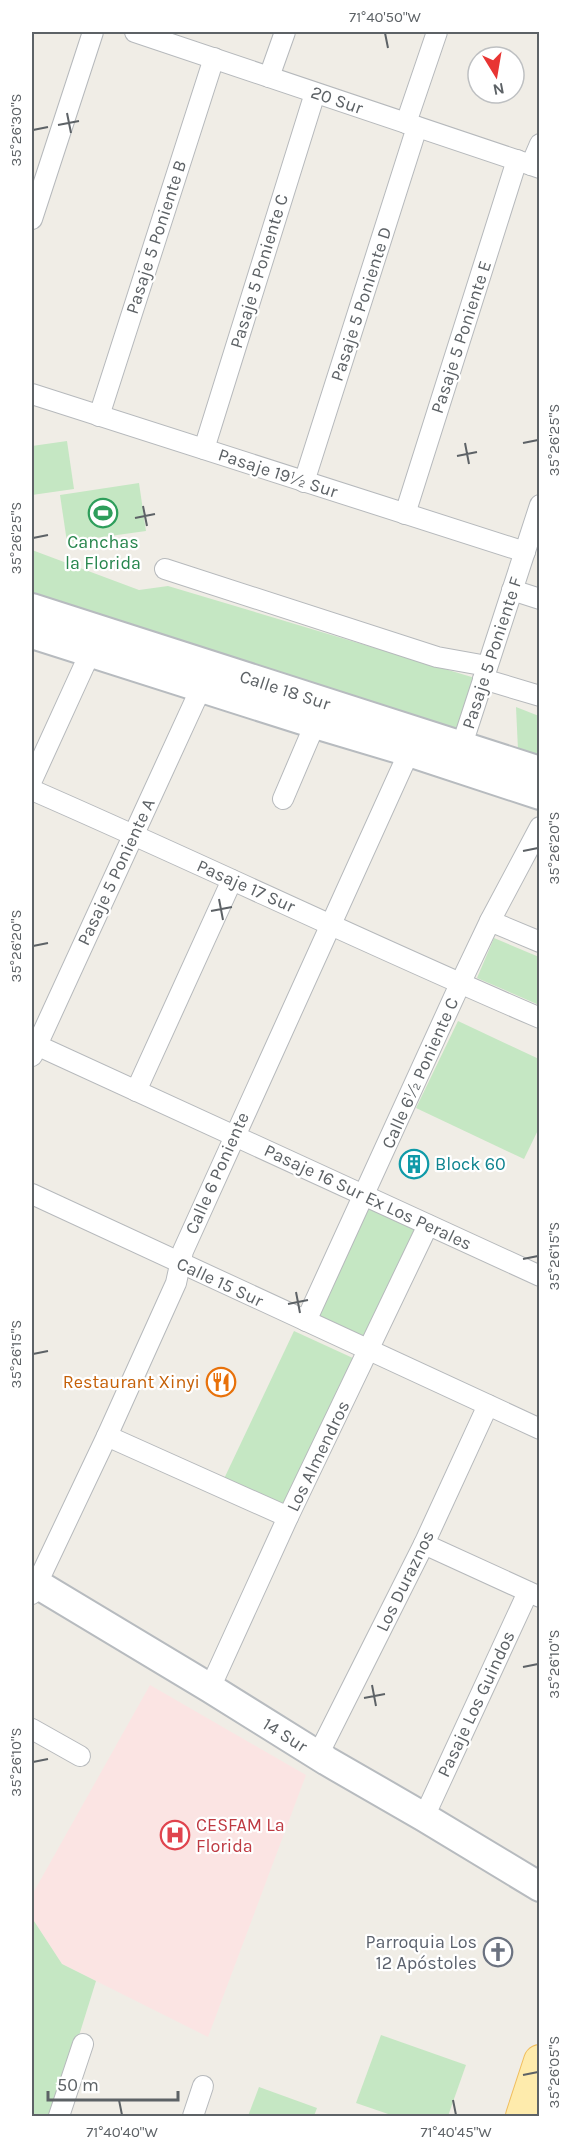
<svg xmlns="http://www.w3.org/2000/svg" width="571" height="2148" font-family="Karla,sans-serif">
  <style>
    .medical { fill: #fbe4e3 }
    .green { fill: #c5e7c3 }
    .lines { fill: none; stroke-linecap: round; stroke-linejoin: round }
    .street-casing { stroke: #b6b9bc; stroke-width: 22 }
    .secondary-casing { stroke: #b7bbbf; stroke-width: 32 }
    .primary-casing { stroke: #f0be5e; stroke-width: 34 }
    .street { stroke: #fff; stroke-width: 20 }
    .secondary { stroke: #fff; stroke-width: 28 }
    .primary { stroke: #feebac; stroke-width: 32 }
    .ticks { fill: none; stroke: #5d6266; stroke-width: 2 }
    .labels { text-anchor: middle; stroke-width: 4.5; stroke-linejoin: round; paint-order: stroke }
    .street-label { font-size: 18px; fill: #5d6266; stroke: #fff }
    .leisure-label { font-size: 18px; fill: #27864d; stroke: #fff }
    .culture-label { font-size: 18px; fill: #0d838f; stroke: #fff; text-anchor: start }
    .food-label { font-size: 18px; fill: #c56008; stroke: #fff; text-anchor: end }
    .health-label { font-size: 18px; fill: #be3a42; stroke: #fff; text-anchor: start }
    .worship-label { font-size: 18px; fill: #5b616d; stroke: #fff; text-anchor: end }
    .neatline { fill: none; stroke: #5d6266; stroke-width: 2 }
    .ticks-label { font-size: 15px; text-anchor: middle; fill: #5d6266 }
  </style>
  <rect width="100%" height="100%" fill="#f0ede6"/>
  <polygon class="medical" points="150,1685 306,1775 208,2037 62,1964 32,1918 32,1895"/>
  <g class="green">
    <polygon points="67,441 74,489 32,495 32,446"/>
    <polygon points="139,483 146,531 67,542 60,495"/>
    <polygon points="32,550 139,590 168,586 475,678 456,734 32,597"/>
    <polygon points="516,707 539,716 539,756 518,750"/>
    <polygon points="494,938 539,957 539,1005 477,978"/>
    <polygon points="458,1021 539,1059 539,1128 524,1159 416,1108"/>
    <polygon points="366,1203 420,1227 367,1340 313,1316"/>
    <polygon points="294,1331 355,1359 285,1510 222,1483"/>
    <polygon points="32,1918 62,1964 96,1981 54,2116 32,2116"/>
    <polygon points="381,2035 466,2065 448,2116 394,2116 356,2103"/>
    <polygon points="259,2087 317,2108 314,2116 248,2116"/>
  </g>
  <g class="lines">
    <g class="street-casing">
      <g id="street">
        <polyline points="135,32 540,168"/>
        <polyline points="269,77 285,32"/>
        <polyline points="406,123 437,32"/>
        <polyline points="531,165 540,144"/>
        <polyline points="32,219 93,32"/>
        <polyline points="32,394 525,552"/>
        <polyline points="99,416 214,58"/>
        <polyline points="204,449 315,93"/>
        <polyline points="304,482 417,127"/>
        <polyline points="405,514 517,160"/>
        <polyline points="165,569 437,657 487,666"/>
        <polyline points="512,590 540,599"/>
        <polyline points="483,679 540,696"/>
        <polyline points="458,757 540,505"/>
        <polyline points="32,780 90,653"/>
        <path d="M32,790C202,864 369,945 540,1018"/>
        <polyline points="283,799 315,724"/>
        <polyline points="490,921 540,942"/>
        <polyline points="32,1043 540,1276"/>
        <polyline points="32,1056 201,688"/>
        <polyline points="136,1091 232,880"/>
        <polyline points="32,1194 540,1429"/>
        <polyline points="306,1321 460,984 490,921 540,827"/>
        <polyline points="107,1436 288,1517"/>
        <polyline points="424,1544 540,1597"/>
        <polyline points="32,1594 107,1436 176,1283 183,1251 409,752"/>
        <polyline points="210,1688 288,1517 428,1225"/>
        <polyline points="32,1729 80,1756"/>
        <polyline points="318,1755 424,1544 488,1405"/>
        <polyline points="424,1817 528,1592"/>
        <polyline points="59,2116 83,2044"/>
        <polyline points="193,2116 203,2086"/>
      </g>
    </g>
    <g class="secondary-casing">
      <g id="secondary">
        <polyline points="32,608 540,771"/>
        <polyline points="32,634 315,724 409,752 540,795"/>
        <polyline points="32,1581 210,1688 327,1761 424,1817 540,1887"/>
      </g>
    </g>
    <g class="primary-casing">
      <polyline id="primary" points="522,2116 540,2061"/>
    </g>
    <use href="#street" class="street"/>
    <use href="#secondary" class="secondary"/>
    <use href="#primary" class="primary"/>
  </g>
  <path class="ticks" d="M385,33L388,48M67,113L71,133M58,125L79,121M33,130L48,127M465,443L469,464M523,443L538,440M457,456L477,452M143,506L147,526M135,518L155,514M33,538L48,535M523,851L538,848M219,899L223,920M211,911L232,907M33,946L48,943M523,1259L538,1256M296,1292L300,1313M288,1304L308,1300M33,1354L48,1351M523,1667L538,1664M372,1685L376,1706M364,1698L385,1694M33,1762L48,1759M523,2075L538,2072M119,2100L122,2115M453,2100L456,2115"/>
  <defs>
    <g id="stadium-ring" transform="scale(1.5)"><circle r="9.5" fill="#fff" stroke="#2e9e5b" stroke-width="1.5"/><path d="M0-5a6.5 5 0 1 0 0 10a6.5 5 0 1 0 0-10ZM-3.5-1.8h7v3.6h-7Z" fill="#2e9e5b"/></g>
    <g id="building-ring" transform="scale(1.5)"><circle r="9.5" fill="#fff" stroke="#0f9aa8" stroke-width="1.5"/><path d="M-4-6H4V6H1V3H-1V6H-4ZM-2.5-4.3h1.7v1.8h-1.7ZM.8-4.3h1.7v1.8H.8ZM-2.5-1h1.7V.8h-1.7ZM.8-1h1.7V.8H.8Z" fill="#0f9aa8"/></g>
    <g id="restaurant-ring" transform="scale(1.5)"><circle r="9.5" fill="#fff" stroke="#e8710a" stroke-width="1.5"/><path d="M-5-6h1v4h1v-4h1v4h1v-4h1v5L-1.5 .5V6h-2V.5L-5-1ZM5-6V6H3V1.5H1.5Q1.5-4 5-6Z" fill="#e8710a"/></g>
    <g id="hospital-ring" transform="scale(1.5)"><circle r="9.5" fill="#fff" stroke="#e0444e" stroke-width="1.5"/><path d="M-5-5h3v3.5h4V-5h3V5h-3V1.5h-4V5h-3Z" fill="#e0444e"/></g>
    <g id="church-ring" transform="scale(1.5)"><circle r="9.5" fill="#fff" stroke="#6b7280" stroke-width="1.5"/><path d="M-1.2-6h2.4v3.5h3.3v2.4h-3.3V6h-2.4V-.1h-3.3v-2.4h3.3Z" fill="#6b7280"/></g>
  </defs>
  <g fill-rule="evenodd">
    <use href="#stadium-ring" x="103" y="513"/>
    <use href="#building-ring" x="414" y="1164"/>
    <use href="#restaurant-ring" x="221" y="1382"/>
    <use href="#hospital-ring" x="175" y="1835"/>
    <use href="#church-ring" x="498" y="1952"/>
  </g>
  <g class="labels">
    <g class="street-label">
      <text transform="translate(337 100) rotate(19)" y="6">20 Sur</text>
      <text transform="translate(156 237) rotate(-72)" y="6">Pasaje 5 Poniente B</text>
      <text transform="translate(259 271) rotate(-73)" y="6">Pasaje 5 Poniente C</text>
      <text transform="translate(361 304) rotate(-72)" y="6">Pasaje 5 Poniente D</text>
      <text transform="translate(461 337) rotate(-72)" y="6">Pasaje 5 Poniente E</text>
      <text transform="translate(278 473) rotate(18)" y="6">Pasaje 19½ Sur</text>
      <text transform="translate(492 653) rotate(-72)" y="6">Pasaje 5 Poniente F</text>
      <text transform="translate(285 690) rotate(18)" y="6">Calle 18 Sur</text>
      <text transform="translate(116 872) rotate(-65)" y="6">Pasaje 5 Poniente A</text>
      <text transform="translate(246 886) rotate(24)" y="6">Pasaje 17 Sur</text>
      <text transform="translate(420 1073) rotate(-66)" y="6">Calle 6½ Poniente C</text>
      <text transform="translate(217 1173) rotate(-66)" y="6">Calle 6 Poniente</text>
      <text transform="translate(368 1197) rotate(25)" y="6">Pasaje 16 Sur Ex Los Perales</text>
      <text transform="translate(220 1282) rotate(25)" y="6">Calle 15 Sur</text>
      <text transform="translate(318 1456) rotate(-64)" y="6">Los Almendros</text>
      <text transform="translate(405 1581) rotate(-64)" y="6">Los Duraznos</text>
      <text transform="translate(476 1704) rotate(-65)" y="6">Pasaje Los Guindos</text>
      <text transform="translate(285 1735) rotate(32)" y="6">14 Sur</text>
    </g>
    <g class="leisure-label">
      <text x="103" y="548">Canchas<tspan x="103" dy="21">la Florida</tspan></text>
    </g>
    <g class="culture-label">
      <text x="435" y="1170">Block 60</text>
    </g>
    <g class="food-label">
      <text x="200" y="1388">Restaurant Xinyi</text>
    </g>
    <g class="health-label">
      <text x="196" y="1831">CESFAM La<tspan x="196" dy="21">Florida</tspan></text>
    </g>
    <g class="worship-label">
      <text x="477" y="1948">Parroquia Los<tspan x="477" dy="21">12 Apóstoles</tspan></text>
    </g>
  </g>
  <rect width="571" height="2148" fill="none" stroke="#ffffff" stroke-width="66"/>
  <g transform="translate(496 75) rotate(169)"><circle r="28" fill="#ffffff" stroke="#bec0c2" stroke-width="1.5"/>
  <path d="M0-4.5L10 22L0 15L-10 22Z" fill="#e83533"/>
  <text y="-9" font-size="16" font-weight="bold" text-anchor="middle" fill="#5d6266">N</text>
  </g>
  <path d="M48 2091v9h130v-9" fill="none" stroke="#5d6266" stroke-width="3"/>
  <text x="57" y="2091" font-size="18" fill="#5d6266" stroke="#ffffff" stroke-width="4.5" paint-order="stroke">50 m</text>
  <rect x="33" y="33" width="505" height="2082" class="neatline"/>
  <g class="ticks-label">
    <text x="385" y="22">71°40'50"W</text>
    <text transform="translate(16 130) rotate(-90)" y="5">35°26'30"S</text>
    <text transform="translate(554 440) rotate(-90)" y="5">35°26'25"S</text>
    <text transform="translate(16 538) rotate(-90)" y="5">35°26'25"S</text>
    <text transform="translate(554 848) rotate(-90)" y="5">35°26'20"S</text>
    <text transform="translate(16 946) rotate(-90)" y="5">35°26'20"S</text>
    <text transform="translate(554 1256) rotate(-90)" y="5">35°26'15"S</text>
    <text transform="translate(16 1354) rotate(-90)" y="5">35°26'15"S</text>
    <text transform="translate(554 1664) rotate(-90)" y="5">35°26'10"S</text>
    <text transform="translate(16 1762) rotate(-90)" y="5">35°26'10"S</text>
    <text transform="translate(554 2072) rotate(-90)" y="5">35°26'05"S</text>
    <text x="122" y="2137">71°40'40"W</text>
    <text x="456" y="2137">71°40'45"W</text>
  </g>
</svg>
